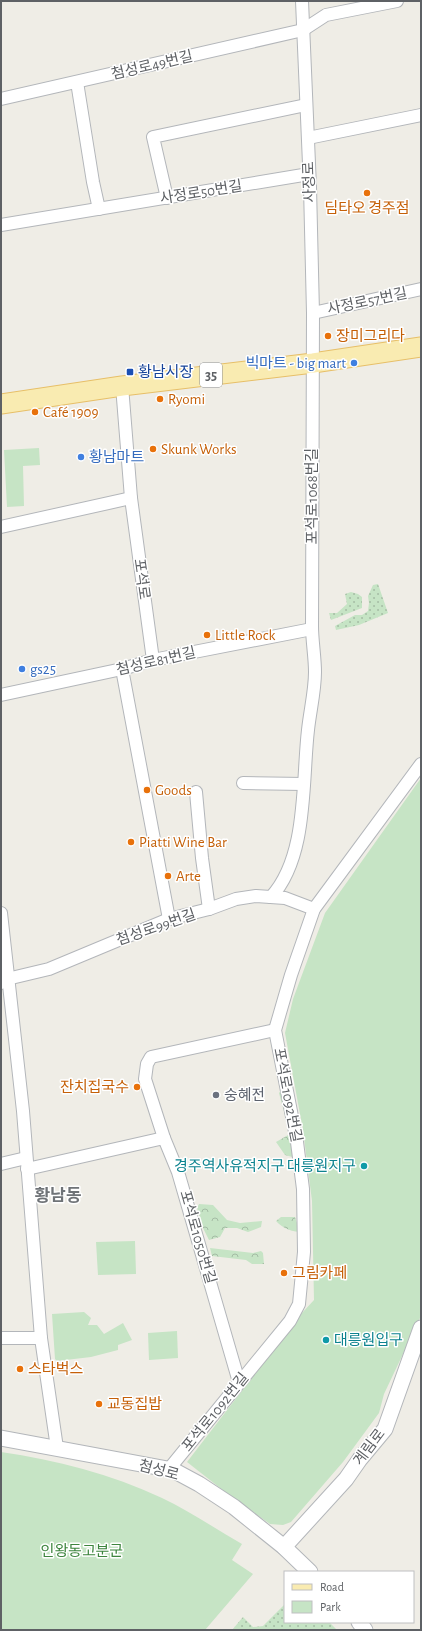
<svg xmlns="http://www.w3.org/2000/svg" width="422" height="1631" font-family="'Alegreya Sans','Noto Sans KR',sans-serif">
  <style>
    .grass { fill: url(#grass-dots) }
    .forest { fill: url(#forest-crowns) }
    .green { fill: #c6e4c5 }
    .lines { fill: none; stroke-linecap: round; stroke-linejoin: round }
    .minor-casing { stroke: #b3b6ba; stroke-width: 14 }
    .tertiary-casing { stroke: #b3b6ba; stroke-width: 17 }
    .primary-casing { stroke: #e7bf68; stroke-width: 21 }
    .minor { stroke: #fff; stroke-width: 12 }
    .tertiary { stroke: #fff; stroke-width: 15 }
    .primary { stroke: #f9ebb1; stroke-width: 19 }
    .food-dot { fill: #e8710a; stroke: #fff; stroke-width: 1.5 }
    .shop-dot { fill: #3f7fe0; stroke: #fff; stroke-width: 1.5 }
    .transit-dot { fill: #1a4fb4; stroke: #fff; stroke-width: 1.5 }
    .worship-dot { fill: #6b7280; stroke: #fff; stroke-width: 1.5 }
    .culture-dot { fill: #0f9aa8; stroke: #fff; stroke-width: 1.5 }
    .labels { text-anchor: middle; stroke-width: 3; stroke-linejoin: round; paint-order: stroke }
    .shield { fill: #fff; stroke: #8e9093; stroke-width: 1 }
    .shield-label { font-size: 14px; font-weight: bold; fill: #5e6165 }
    .street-label { font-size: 15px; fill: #5e6165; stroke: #fff }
    .food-label { font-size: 15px; fill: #c56008; stroke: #fff; text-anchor: start }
    .shop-label { font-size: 15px; fill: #366cbe; stroke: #fff; text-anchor: start }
    .transit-label { font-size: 15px; fill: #164399; stroke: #fff; text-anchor: start }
    .worship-label { font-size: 15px; fill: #5b616d; stroke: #fff; text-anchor: start }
    .culture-label { font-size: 15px; fill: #0d838f; stroke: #fff; text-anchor: end }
    .park-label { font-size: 15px; fill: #3d853e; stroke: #fff }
    .quarter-label { font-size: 17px; font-weight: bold; fill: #6f7377; stroke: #fff }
  </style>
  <defs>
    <pattern id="grass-dots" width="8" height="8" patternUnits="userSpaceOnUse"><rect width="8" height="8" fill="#c6e4c5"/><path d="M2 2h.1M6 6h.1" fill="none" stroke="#a4bca4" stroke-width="1.8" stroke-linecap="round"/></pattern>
    <pattern id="forest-crowns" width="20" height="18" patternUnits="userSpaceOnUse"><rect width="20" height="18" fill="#c6e4c5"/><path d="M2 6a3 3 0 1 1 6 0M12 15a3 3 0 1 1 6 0" fill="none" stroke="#a4bca4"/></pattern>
  </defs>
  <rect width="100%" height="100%" fill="#efede6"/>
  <g class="grass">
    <polygon points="378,584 388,613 359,625 336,630 335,626 355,615 362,615 368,611 369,603 368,596 373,585"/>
    <polygon points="351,592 358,594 362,597 362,608 331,620 329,613 337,613 347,604 345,594"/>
    <polygon points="285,1604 285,1622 329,1622 337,1630 232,1630 243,1617 253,1627 263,1626"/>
  </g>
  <g class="forest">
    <polygon points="290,1079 296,1158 285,1155 276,1142 290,1134 279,1093"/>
    <polygon points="199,1204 213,1205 227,1220 240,1223 262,1221 261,1227 248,1232 237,1228 225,1228 220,1237 209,1240 203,1228 197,1208"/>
    <path d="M281,1217H295L298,1226L303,1232C293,1232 283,1229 276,1221Z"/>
    <polygon points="210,1248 253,1253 261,1251 263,1253 264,1264 252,1264 246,1260 212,1256"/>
  </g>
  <g class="green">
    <polygon points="39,448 40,465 23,466 24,506 7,507 4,450"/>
    <polygon points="421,778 421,1316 384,1394 379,1413 343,1462 291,1522 283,1525 270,1524 229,1495 187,1462 301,1314 314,1300 312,1201 303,1130 285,1033 293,999 325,913"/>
    <polygon points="135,1241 136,1274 98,1275 96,1242"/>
    <polygon points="84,1312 91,1318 88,1325 97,1325 104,1334 123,1323 132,1340 118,1345 118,1350 91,1357 57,1361 55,1359 52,1314"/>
    <polygon points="177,1331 178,1358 149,1360 148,1333"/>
    <path d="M1,1452C56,1460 111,1474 162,1498C189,1511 216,1529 242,1544L232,1560L253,1574L205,1630H1Z"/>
  </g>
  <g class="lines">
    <g class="minor-casing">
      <g id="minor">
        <polyline points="77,82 93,182 99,209"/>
        <polyline points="1,99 303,30 326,15 397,1"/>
        <polyline points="308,138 421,115"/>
        <polyline points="167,198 153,137 306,105"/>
        <polyline points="1,225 309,174"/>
        <polyline points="313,313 421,289"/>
        <polyline points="122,386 131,498 153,660"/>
        <polyline points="1,527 131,498"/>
        <polyline points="122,669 169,919"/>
        <polyline points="1,695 122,669 153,660 312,629"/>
        <polyline points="243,783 304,784"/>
        <polyline points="196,792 202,858 209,909"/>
        <path d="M271,897C308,857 302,781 308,730C310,711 315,691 315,672C315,657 312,641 312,626L313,313L310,187L302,1"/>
        <polyline points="1,913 23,1111 41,1338 57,1448"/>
        <polyline points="1,983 7,979 49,969 169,919 209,909 236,899 256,896 285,898 314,909"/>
        <polyline points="164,1138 145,1079 147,1064 151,1057 275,1030"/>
        <polyline points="1,1164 26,1158"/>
        <polyline points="27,1169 164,1138 178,1172 239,1382"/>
        <polyline points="1,1338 41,1338"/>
        <polyline points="169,1469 290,1321 299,1304 304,1252 303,1189 297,1142 275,1030 291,975 314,909 421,764"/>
      </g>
    </g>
    <g class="tertiary-casing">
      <g id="tertiary">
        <polyline points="1,1438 173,1470 199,1484 234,1507 284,1547 310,1572"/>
        <polyline points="284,1547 346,1479 360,1459 385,1429 421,1328"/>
        <polyline points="359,1622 365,1630"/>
      </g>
    </g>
    <g class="primary-casing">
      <polyline id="primary" points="1,404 122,386 313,363 421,347"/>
    </g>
    <use href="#minor" class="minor"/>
    <use href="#tertiary" class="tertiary"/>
    <use href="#primary" class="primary"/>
  </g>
  <g class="food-dot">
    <circle cx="367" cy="193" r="4"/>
    <circle cx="328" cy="336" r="4"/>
    <circle cx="160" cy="399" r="4"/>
    <circle cx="35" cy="412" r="4"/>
    <circle cx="153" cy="449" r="4"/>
    <circle cx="207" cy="635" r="4"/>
    <circle cx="147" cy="790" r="4"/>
    <circle cx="131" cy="842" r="4"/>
    <circle cx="168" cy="876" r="4"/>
    <circle cx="137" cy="1087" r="4"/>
    <circle cx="284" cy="1273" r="4"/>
    <circle cx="20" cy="1369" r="4"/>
    <circle cx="99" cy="1404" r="4"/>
  </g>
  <g class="shop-dot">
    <circle cx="354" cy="363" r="4"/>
    <circle cx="81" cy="457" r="4"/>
    <circle cx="22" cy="669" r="4"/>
  </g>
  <rect class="transit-dot" x="126" y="368" width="8" height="8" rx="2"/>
  <circle class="worship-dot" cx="216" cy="1095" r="4"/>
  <g class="culture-dot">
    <circle cx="364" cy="1166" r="4"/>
    <circle cx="326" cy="1340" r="4"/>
  </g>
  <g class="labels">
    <rect class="shield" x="200" y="363" width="22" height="24" rx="3"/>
    <g class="shield-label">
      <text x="211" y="380">35</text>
    </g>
    <g class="street-label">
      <text transform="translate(152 65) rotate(-13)" y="5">첨성로49번길</text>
      <text transform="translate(309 182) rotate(-92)" y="5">사정로</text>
      <text transform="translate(201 192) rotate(-9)" y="5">사정로50번길</text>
      <text transform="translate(367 301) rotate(-12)" y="5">사정로57번길</text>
      <text transform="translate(312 496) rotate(-90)" y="5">포석로1068번길</text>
      <text transform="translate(142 579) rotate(82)" y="5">포석로</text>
      <text transform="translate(156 661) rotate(-13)" y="5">첨성로81번길</text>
      <text transform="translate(156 927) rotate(-19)" y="5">첨성로99번길</text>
      <text transform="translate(288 1095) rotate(79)" y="5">포석로1092번길</text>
      <text transform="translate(198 1237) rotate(74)" y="5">포석로1050번길</text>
      <text transform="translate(215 1412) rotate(-51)" y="5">포석로1092번길</text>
      <text transform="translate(369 1447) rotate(-53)" y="5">계림로</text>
      <text transform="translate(159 1470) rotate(15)" y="5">첨성로</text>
    </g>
    <g class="food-label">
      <text x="367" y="213" text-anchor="middle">딤타오 경주점</text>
      <text x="336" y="341">장미그리다</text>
      <text x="168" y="404">Ryomi</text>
      <text x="43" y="417">Café 1909</text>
      <text x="161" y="454">Skunk Works</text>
      <text x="215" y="640">Little Rock</text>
      <text x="155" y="795">Goods</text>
      <text x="139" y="847">Piatti Wine Bar</text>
      <text x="176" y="881">Arte</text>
      <text x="129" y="1092" text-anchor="end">잔치집국수</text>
      <text x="292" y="1278">그림카페</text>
      <text x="28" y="1374">스타벅스</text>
      <text x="107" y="1409">교동집밥</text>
    </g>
    <g class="shop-label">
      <text x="346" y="368" text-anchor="end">빅마트 - big mart</text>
      <text x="89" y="462">황남마트</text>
      <text x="30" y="674">gs25</text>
    </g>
    <g class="transit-label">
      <text x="138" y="377">황남시장</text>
    </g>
    <g class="worship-label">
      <text x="224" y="1100">숭혜전</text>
    </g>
    <g class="culture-label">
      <text x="356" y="1171">경주역사유적지구 대릉원지구</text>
      <text x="334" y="1345" text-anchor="start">대릉원입구</text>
    </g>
    <g class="park-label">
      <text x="82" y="1556">인왕동고분군</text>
    </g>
    <g class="quarter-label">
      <text x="58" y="1201">황남동</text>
    </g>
  </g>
  <rect width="422" height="1631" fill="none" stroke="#5e6165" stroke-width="4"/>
  <rect x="284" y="1571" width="130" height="52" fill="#ffffff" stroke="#bfc0c1"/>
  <rect x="292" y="1584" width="20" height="6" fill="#f9ebb1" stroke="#bfc0c1"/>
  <text x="320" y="1591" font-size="12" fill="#5e6165">Road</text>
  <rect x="292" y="1601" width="20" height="12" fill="#c6e4c5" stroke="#bfc0c1"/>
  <text x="320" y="1611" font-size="12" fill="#5e6165">Park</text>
</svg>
